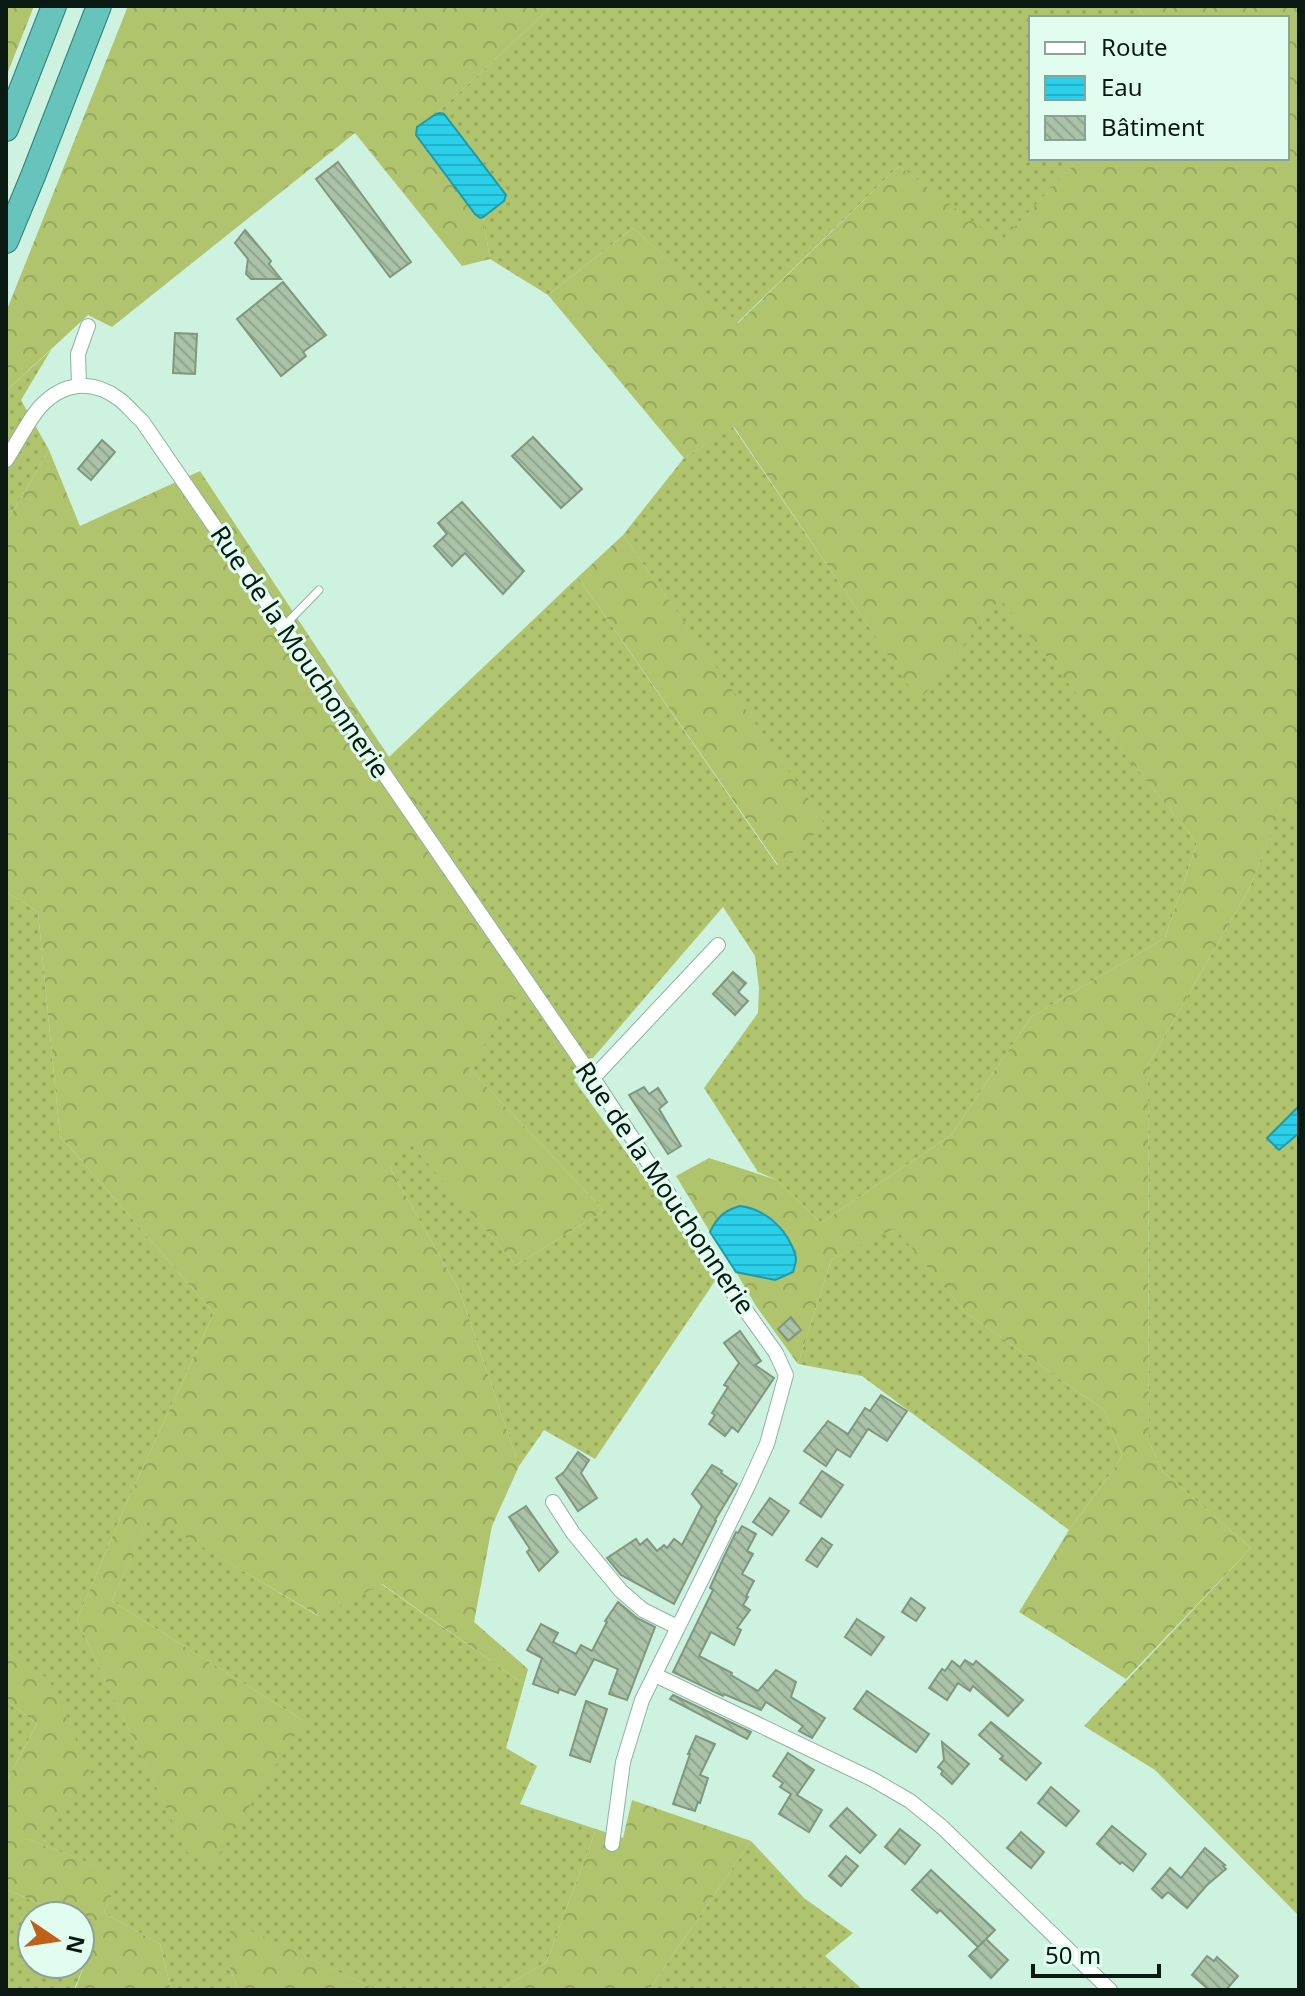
<svg xmlns="http://www.w3.org/2000/svg" width="1305" height="1996" font-family="'Noto Sans',sans-serif">
  <style>
    .grass { fill: url(#grass-dots) }
    .forest { fill: url(#forest-crowns) }
    .water { fill: url(#water-rules); stroke: #2199a9; stroke-width: 2 }
    .building { fill: url(#building-back-hatch); stroke: #80977e; stroke-width: 2 }
    .lines { fill: none; stroke-linecap: round; stroke-linejoin: round }
    .service-casing { stroke: #8fb2a2; stroke-width: 9 }
    .minor-casing { stroke: #8fb2a2; stroke-width: 16 }
    .trunk-casing { stroke: #2d7e76; stroke-width: 26 }
    .service { stroke: #fff; stroke-width: 7 }
    .minor { stroke: #fff; stroke-width: 14 }
    .trunk { stroke: #66c4bc; stroke-width: 24 }
    .labels { text-anchor: middle; stroke-width: 6; stroke-linejoin: round; paint-order: stroke }
    .street-label { font-size: 26px; fill: #0b1913; stroke: #e0fdef }
  </style>
  <defs>
    <pattern id="grass-dots" width="8" height="8" patternUnits="userSpaceOnUse" patternTransform="scale(2)"><rect width="8" height="8" fill="#b0c36d"/><path d="M2 2h.1M6 6h.1" fill="none" stroke="#96a75e" stroke-width="1.8" stroke-linecap="round"/></pattern>
    <pattern id="forest-crowns" width="20" height="18" patternUnits="userSpaceOnUse" patternTransform="scale(2)"><rect width="20" height="18" fill="#b0c36d"/><path d="M2 6a3 3 0 1 1 6 0M12 15a3 3 0 1 1 6 0" fill="none" stroke="#96a75e"/></pattern>
    <pattern id="water-rules" width="6" height="5" patternUnits="userSpaceOnUse" patternTransform="scale(2)"><rect width="6" height="5" fill="#2ad0e9"/><path d="M0 2.5h6" fill="none" stroke="#24b2c7"/></pattern>
    <pattern id="building-back-hatch" width="6" height="6" patternUnits="userSpaceOnUse" patternTransform="scale(2)"><rect width="6" height="6" fill="#aac2a8"/><path d="M-1 5l2 2M0 0l6 6M5-1l2 2" fill="none" stroke="#91a690"/></pattern>
  </defs>
  <rect width="100%" height="100%" fill="#cdf2e0"/>
  <g class="grass">
    <polygon points="552,6 1136,6 1146,18 1031,18 1031,158 1080,158 1000,243 899,166 737,323 633,228 548,295 490,259 483,217 504,201 506,195 436,114"/>
    <polygon points="51,350 21,400 49,450 6,523 6,391"/>
    <polygon points="733,427 919,700 1000,598 1197,843 1165,938 1031,1017 951,1135 821,1223 777,1180 758,1172 704,1088 758,1013 759,989 755,956 723,907 574,1080 717,1278 595,1459 544,1430 519,1466 460,1292 390,1168 410,1142 516,1265 604,1211 469,1068 389,757 578,577 777,865 825,824 623,535 684,458"/>
    <polygon points="1281,805 1299,820 1299,1916 1155,1770 1084,1726 1251,1548 1163,1472 1149,1442 1148,1065 1250,887"/>
    <polygon points="6,892 38,912 60,1136 214,1313 127,1502 77,1620 187,1851 304,1721 112,1601 150,1515 318,1616 381,1584 524,1684 506,1748 537,1766 520,1804 596,1829 547,1961 500,1990 377,1990 230,1922 230,1968 238,1990 171,1990 160,1944 104,1913 119,1875 28,1839 49,1680 6,1653"/>
    <polygon points="895,1227 965,1312 1104,1410 1122,1455 1116,1466 1069,1530 862,1376 798,1364 831,1260"/>
    <polygon points="6,1700 37,1724 6,1782"/>
    <polygon points="751,1841 804,1898 853,1933 825,1956 863,1990 766,1990 765,1988 649,1990"/>
    <polygon points="6,1889 67,1916 32,1916 32,1964 80,1964 80,1922 98,1930 74,1990 6,1990"/>
  </g>
  <g class="forest">
    <polygon points="6,6 34,6 6,77"/>
    <polygon points="128,6 552,6 436,114 417,127 417,135 475,214 483,217 490,259 462,266 355,133 112,327 88,315 6,391 6,312"/>
    <path d="M1136,6H1299V820L1281,806L1250,887L1148,1065L1149,1442L1163,1472L1251,1548L1126,1679L1019,1612L1069,1530L1116,1466L1122,1455L1104,1410L965,1312L895,1228L831,1260L798,1364L756,1306L736,1272L775,1280L779,1225C754,1201 727,1199 710,1232L676,1176L709,1158L777,1180L821,1223L951,1135L1031,1017L1165,938L1197,843L1000,599L919,701L734,427L684,458L548,295L633,228L738,323L899,166L1000,242L1080,158H1287V18H1146Z"/>
    <polygon points="49,450 80,526 200,471 389,757 531,976 469,1068 604,1211 516,1265 410,1143 390,1168 460,1292 519,1466 492,1526 474,1622 528,1669 524,1684 382,1584 319,1616 150,1516 112,1601 304,1721 212,1865 187,1852 77,1620 127,1502 214,1313 60,1136 38,912 6,892 6,523"/>
    <polygon points="623,535 826,824 778,865 578,577"/>
    <polygon points="6,1653 49,1679 93,1779 28,1839 120,1875 104,1913 160,1944 171,1990 75,1990 97,1930 80,1922 80,1916 67,1916 6,1889 6,1782 37,1724 6,1700"/>
    <polygon points="632,1800 751,1841 649,1990 500,1990 547,1961 596,1829 623,1838"/>
    <polygon points="230,1921 377,1990 238,1990 230,1968"/>
  </g>
  <g class="water">
    <polygon points="440,113 444,114 506,195 504,201 483,217 480,218 475,214 416,135 417,127 436,114"/>
    <polygon points="1299,1106 1299,1133 1279,1150 1267,1138"/>
    <path d="M740,1206C764,1209 782,1225 792,1246C793,1248 796,1257 796,1259C796,1264 794,1268 793,1272L775,1280L736,1272L710,1232C717,1217 725,1210 740,1206Z"/>
  </g>
  <g class="building">
    <polygon points="338,162 411,262 390,277 316,179"/>
    <polygon points="245,230 271,261 269,264 281,279 251,279 246,274 248,259 235,243"/>
    <polygon points="283,282 326,335 303,352 306,356 281,376 237,319"/>
    <polygon points="175,333 197,334 195,374 173,373"/>
    <polygon points="533,437 582,489 561,508 512,456"/>
    <polygon points="102,440 115,452 91,480 78,469"/>
    <polygon points="462,502 524,571 503,594 465,553 452,566 434,546 447,534 438,523"/>
    <polygon points="733,972 746,983 738,992 748,1001 735,1015 713,994"/>
    <polygon points="644,1087 649,1094 658,1088 667,1102 659,1109 681,1146 668,1154 629,1095"/>
    <polygon points="791,1317 801,1330 788,1341 778,1329"/>
    <polygon points="740,1331 761,1361 755,1365 774,1378 738,1432 732,1427 725,1436 709,1424 715,1415 712,1413 728,1387 724,1385 739,1363 724,1343"/>
    <polygon points="881,1395 907,1411 887,1441 868,1429 850,1457 837,1449 826,1466 804,1451 828,1421 848,1434 865,1408 870,1411"/>
    <polygon points="578,1452 589,1460 581,1473 597,1498 578,1511 556,1478 564,1472"/>
    <polygon points="712,1465 722,1471 721,1473 737,1484 715,1520 716,1521 674,1604 621,1575 607,1558 636,1539 640,1545 647,1539 657,1551 664,1545 667,1548 674,1539 682,1545 702,1506 692,1494"/>
    <polygon points="822,1471 843,1485 821,1517 800,1503"/>
    <polygon points="770,1498 789,1511 772,1535 753,1522"/>
    <polygon points="526,1506 558,1552 539,1571 527,1552 530,1549 509,1517"/>
    <polygon points="742,1526 756,1534 747,1551 753,1554 742,1574 754,1581 746,1596 748,1597 743,1605 750,1610 737,1628 741,1630 734,1645 711,1632 699,1656 732,1673 731,1675 758,1691 776,1670 796,1682 791,1697 825,1718 812,1738 799,1731 803,1726 766,1702 761,1710 724,1694 723,1696 673,1672 713,1590 710,1588 722,1561 736,1532 738,1533"/>
    <polygon points="822,1538 832,1545 817,1567 806,1560"/>
    <polygon points="911,1598 925,1608 916,1621 902,1612"/>
    <polygon points="618,1602 637,1618 655,1627 627,1700 609,1694 618,1669 594,1659 575,1695 559,1689 558,1693 533,1684 542,1658 527,1650 541,1624 558,1633 553,1642 576,1654 581,1645 592,1651 607,1622 605,1621"/>
    <polygon points="857,1619 884,1637 871,1655 845,1637"/>
    <polygon points="965,1660 973,1665 976,1661 1023,1700 1008,1716 973,1686 970,1691 958,1683 947,1700 929,1688 942,1669 945,1671 952,1661 960,1667"/>
    <polygon points="867,1691 929,1734 916,1752 854,1709"/>
    <polygon points="673,1695 751,1732 747,1739 670,1699"/>
    <polygon points="586,1701 607,1709 590,1762 570,1755"/>
    <polygon points="991,1722 1041,1763 1026,1780 1000,1759 1003,1756 979,1735"/>
    <polygon points="696,1736 715,1744 700,1775 708,1778 700,1803 698,1802 695,1811 673,1804 690,1754 688,1754"/>
    <polygon points="942,1742 969,1764 952,1784 941,1774 943,1771 938,1767 944,1760"/>
    <polygon points="788,1753 814,1770 797,1795 822,1810 809,1832 779,1814 791,1794 780,1787 783,1783 773,1776"/>
    <polygon points="1051,1787 1079,1811 1066,1826 1038,1803"/>
    <polygon points="847,1808 876,1835 860,1853 830,1826"/>
    <polygon points="1112,1826 1146,1854 1133,1871 1122,1862 1120,1864 1097,1844"/>
    <polygon points="900,1829 920,1845 905,1864 885,1847"/>
    <polygon points="1021,1832 1044,1852 1031,1868 1007,1848"/>
    <polygon points="1205,1848 1225,1865 1223,1866 1226,1869 1207,1885 1187,1908 1168,1892 1162,1898 1152,1889 1170,1868 1181,1878"/>
    <polygon points="846,1856 858,1866 841,1886 829,1876"/>
    <polygon points="931,1870 995,1930 986,1939 1008,1960 991,1978 969,1956 985,1940 978,1947 940,1910 937,1913 912,1890"/>
    <polygon points="1207,1956 1214,1961 1217,1957 1238,1976 1226,1990 1209,1990 1192,1975"/>
  </g>
  <g class="lines">
    <g class="service-casing">
      <polyline id="service" points="283,627 319,590"/>
    </g>
    <g class="minor-casing">
      <g id="minor">
        <polyline points="79,384 78,354 88,326"/>
        <path d="M6,460C16,445 29,419 40,407C63,382 92,379 119,399C127,405 134,414 142,421L593,1078L674,1202L702,1249L776,1353L786,1375L767,1444L747,1488L642,1700L623,1762L612,1844"/>
        <polyline points="593,1078 718,945"/>
        <polyline points="553,1502 573,1533 621,1591 643,1610 677,1627"/>
        <polyline points="655,1675 872,1779 910,1801 942,1827 1110,1990"/>
      </g>
    </g>
    <g class="trunk-casing">
      <g id="trunk">
        <polyline points="6,129 54,6"/>
        <polyline points="6,241 33,176 99,6"/>
      </g>
    </g>
    <use href="#service" class="service"/>
    <use href="#minor" class="minor"/>
    <use href="#trunk" class="trunk"/>
  </g>
  <g class="labels">
    <g class="street-label">
      <text transform="translate(300 652) rotate(56)" y="9">Rue de la Mouchonnerie</text>
      <text transform="translate(665 1188) rotate(56)" y="9">Rue de la Mouchonnerie</text>
    </g>
  </g>
  <rect width="1305" height="1996" fill="none" stroke="#0b1913" stroke-width="16"/>
  <rect x="1029" y="16" width="260" height="144" fill="#e0fdef" stroke="#8ba297" stroke-width="2"/>
  <rect x="1045" y="42" width="40" height="12" fill="#ffffff" stroke="#8ba297" stroke-width="2"/>
  <text x="1101" y="56" font-size="24" fill="#0b1913">Route</text>
  <rect x="1045" y="76" width="40" height="24" fill="url(#water-rules)" stroke="#8ba297" stroke-width="2"/>
  <text x="1101" y="96" font-size="24" fill="#0b1913">Eau</text>
  <rect x="1045" y="116" width="40" height="24" fill="url(#building-back-hatch)" stroke="#8ba297" stroke-width="2"/>
  <text x="1101" y="136" font-size="24" fill="#0b1913">Bâtiment</text>
  <g transform="translate(56 1940) rotate(103)"><circle r="38" fill="#e0fdef" stroke="#8ba297" stroke-width="2"/>
  <path d="M0-6L14 30L0 20L-14 30Z" fill="#c0611a"/>
  <text y="-12" font-size="22" font-weight="bold" text-anchor="middle" fill="#0b1913">N</text>
  </g>
  <path d="M1033 1964v12h126v-12" fill="none" stroke="#0b1913" stroke-width="4"/>
  <text x="1045" y="1964" font-size="24" fill="#0b1913" stroke="#e0fdef" stroke-width="6" paint-order="stroke">50 m</text>
</svg>
